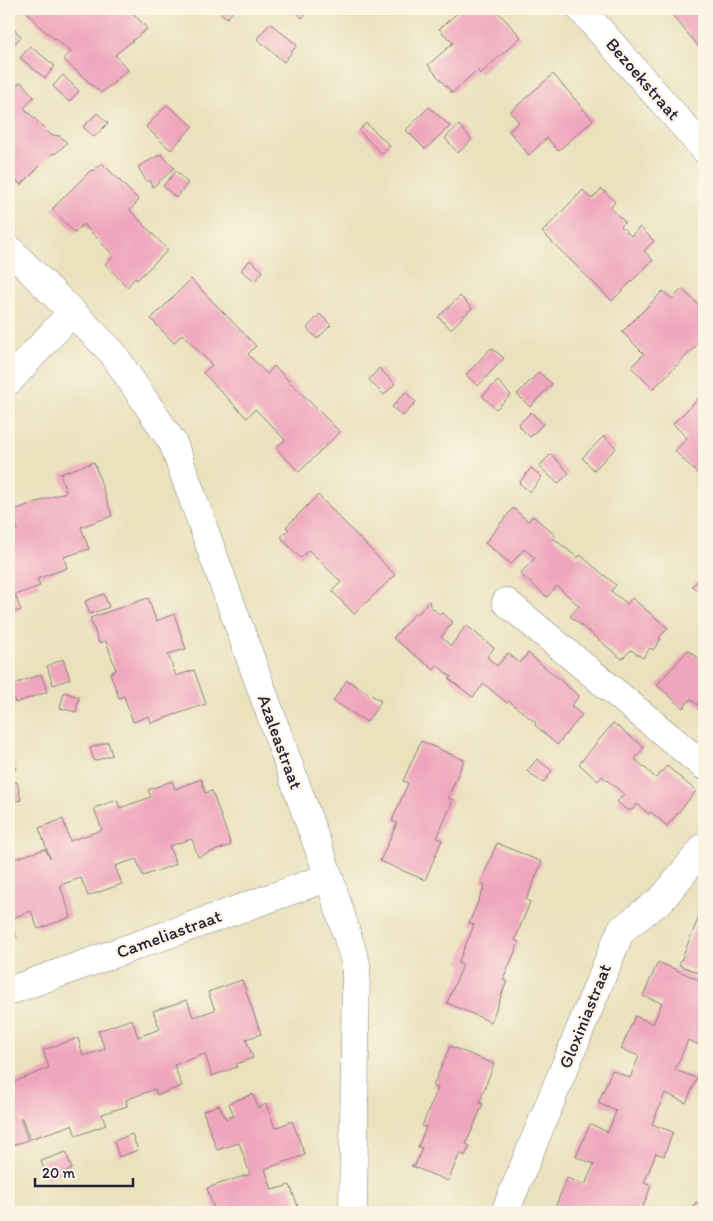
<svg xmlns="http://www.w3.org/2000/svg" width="713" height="1221" font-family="Itim,sans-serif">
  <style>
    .building { fill: #efa6bd }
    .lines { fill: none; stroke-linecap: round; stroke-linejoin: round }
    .minor-casing { stroke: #86827c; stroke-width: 29 }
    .minor { stroke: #fff; stroke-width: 28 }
    .labels { text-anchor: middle; stroke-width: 4.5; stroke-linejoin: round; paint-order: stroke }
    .street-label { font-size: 18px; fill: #22223b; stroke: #fcf5e5 }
  </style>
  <rect width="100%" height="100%" fill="#fcf5e5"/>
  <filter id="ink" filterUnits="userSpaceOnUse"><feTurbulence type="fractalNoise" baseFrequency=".02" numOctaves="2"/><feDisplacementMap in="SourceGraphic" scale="10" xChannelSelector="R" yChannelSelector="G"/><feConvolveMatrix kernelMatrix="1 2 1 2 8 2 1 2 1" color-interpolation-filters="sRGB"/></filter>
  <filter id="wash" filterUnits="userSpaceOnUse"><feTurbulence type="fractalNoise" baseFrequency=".0096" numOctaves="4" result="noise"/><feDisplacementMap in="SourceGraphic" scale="20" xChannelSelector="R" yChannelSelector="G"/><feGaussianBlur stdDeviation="1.12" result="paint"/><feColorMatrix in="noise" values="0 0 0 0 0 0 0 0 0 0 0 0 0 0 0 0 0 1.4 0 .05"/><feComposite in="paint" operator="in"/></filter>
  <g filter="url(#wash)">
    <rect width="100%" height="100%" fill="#eae1bd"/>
    <g id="blocks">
      <g class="building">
        <polygon points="25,9 130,9 147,29 115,55 128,70 101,93 63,59 71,52 39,26"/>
        <polygon points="215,9 235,9 227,18"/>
        <polygon points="294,9 312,9 302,18"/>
        <polygon points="375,9 391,9 382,17"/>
        <polygon points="462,9 495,9 521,37 480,74 477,70 452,93 428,65 453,43 439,29"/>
        <polygon points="670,9 704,9 704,53 668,10"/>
        <polygon points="270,23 297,45 284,62 257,39"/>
        <polygon points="11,25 21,37 9,50 9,27"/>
        <polygon points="30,46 55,66 45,78 20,58"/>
        <polygon points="553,74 593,120 558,151 547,138 529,155 509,131 519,122 510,112"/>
        <polygon points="63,75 79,91 69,102 53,86"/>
        <polygon points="9,77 17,85 21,82 34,97 24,108 51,135 60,136 67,143 55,154 53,153 21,185 9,173"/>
        <polygon points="167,105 193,126 171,150 146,127"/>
        <polygon points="429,107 450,126 425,149 406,130"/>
        <polygon points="97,113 108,123 94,137 83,127"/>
        <polygon points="366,123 390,146 382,154 359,131"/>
        <polygon points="459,125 472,140 458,153 445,138"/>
        <polygon points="161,154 174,168 153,187 149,180 147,182 138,167"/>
        <polygon points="102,163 139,200 130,210 168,250 137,280 135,278 127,287 105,264 114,256 99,240 83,224 75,233 52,209 91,170 93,171"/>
        <polygon points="176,171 188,183 176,198 163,186"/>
        <polygon points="602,189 615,202 610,208 625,222 621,226 631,236 640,227 654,241 644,251 653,260 612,301 542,232 583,190 591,199"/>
        <polygon points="250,260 263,271 255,281 241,270"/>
        <polygon points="191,279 256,346 248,354 267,374 274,366 340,432 299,472 276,448 285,440 270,424 255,409 247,418 203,373 212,365 182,334 174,343 151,319"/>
        <polygon points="682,289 704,310 704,321 699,326 704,331 704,338 653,389 631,367 644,354 622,332 663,291 672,299"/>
        <polygon points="460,296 472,308 451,329 438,317"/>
        <polygon points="320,314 331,325 317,339 307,328"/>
        <polygon points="491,348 504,358 478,386 466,375"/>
        <polygon points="379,368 395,384 384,395 369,380"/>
        <polygon points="539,372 552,384 530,407 517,394"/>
        <polygon points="498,381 511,395 496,409 482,396"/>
        <polygon points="405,392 416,402 403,416 392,407"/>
        <polygon points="704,393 704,473 701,477 675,451 687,438 673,424"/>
        <polygon points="531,412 543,424 530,437 518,425"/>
        <polygon points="604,436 616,448 594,470 582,458"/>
        <polygon points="551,454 569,473 558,484 539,466"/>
        <polygon points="94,462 112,516 81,527 89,549 64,557 67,568 37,579 40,586 15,595 21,610 9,614 9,532 18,529 11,511 66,492 60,474"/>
        <polygon points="531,468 542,477 530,492 519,483"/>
        <polygon points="318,495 395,575 354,614 332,591 341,582 309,550 300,558 281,537 289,529 286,527"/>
        <polygon points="513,508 528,521 533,516 555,535 553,538 578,558 580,555 616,585 611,591 625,602 627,604 632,598 668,628 659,638 661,639 653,650 650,648 643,658 631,650 622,659 570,616 579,606 557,586 547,597 520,574 535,558 524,549 511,564 485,543"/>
        <polygon points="704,574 704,597 692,586"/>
        <polygon points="104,594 109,607 90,614 85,601"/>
        <polygon points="148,598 156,621 174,614 186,649 168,654 176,676 194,670 206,704 151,723 149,716 133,722 124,696 119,698 110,673 116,670 106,641 99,643 90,618"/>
        <polygon points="429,601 430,603 429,605 440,615 442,612 453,622 441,637 451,646 466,625 494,648 487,657 497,666 508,653 520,663 528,653 579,696 571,706 582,715 557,745 535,725 536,723 509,701 507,703 484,684 473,697 449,679 451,677 437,665 434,670 393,638 416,612 418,614"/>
        <polygon points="688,650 702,661 704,657 704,710 691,699 683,708 657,685"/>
        <polygon points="63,659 70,679 53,685 47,666"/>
        <polygon points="41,674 47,692 15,703 9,686"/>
        <polygon points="347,680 381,701 367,722 333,701"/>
        <polygon points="64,692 79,697 76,712 60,708"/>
        <polygon points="613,723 644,747 635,759 656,778 667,766 696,791 667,826 651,812 649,814 637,804 632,810 627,810 617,802 624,794 602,776 598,781 579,764"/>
        <polygon points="421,741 464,760 448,798 453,800 437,838 442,840 425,880 380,861 397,823 392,821 408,783 403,781"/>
        <polygon points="108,742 112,755 94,761 90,748"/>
        <polygon points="10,755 16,769 9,772 9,756"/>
        <polygon points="537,759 552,771 543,783 527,771"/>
        <polygon points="201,779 205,793 212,791 231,845 198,857 192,839 169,846 176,864 143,876 136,859 115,866 122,884 88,896 81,878 60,885 71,917 38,929 31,911 10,919 16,937 9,939 9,855 12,854 14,859 45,849 50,858 39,828 63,819 70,841 102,830 94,808 117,800 120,808 151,797 148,790 172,781 175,789"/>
        <polygon points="17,782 21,800 9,802 9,784"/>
        <polygon points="497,843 542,862 526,900 530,902 515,940 519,942 503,980 507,981 491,1022 447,1003 463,965 458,963 474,925 469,923 485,885 481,883"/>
        <polygon points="701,912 704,914 704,975 679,965"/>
        <polygon points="658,962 704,982 704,1047 688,1040 675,1070 697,1078 686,1103 665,1093 652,1124 673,1132 664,1156 656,1153 644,1183 651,1186 642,1209 637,1207 635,1212 559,1212 554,1210 567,1178 585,1185 594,1164 576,1157 590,1124 608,1132 616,1111 598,1103 612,1070 630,1078 639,1056 621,1049 635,1016 653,1024 662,1003 643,996"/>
        <polygon points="242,980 261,1034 246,1039 253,1058 236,1064 237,1067 212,1076 205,1054 174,1065 182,1086 157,1095 155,1089 126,1100 127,1106 102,1114 106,1125 76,1136 72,1125 30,1139 22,1118 20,1118 28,1140 10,1146 9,1142 9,1084 49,1068 43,1050 78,1038 83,1056 105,1049 98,1031 132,1019 138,1037 160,1029 153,1011 187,1000 193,1017 215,1010 208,992"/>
        <polygon points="450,1046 494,1064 479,1103 483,1104 466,1144 470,1146 465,1156 460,1153 448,1181 411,1166 412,1165 415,1166 422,1148 418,1147 426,1127 422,1126 438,1088 433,1086"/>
        <polygon points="253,1094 258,1108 266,1104 275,1128 292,1121 305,1155 265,1169 272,1190 290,1185 300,1212 215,1212 207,1188 250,1174 239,1143 217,1150 203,1111 219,1105 226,1119 234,1116 229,1103"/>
        <polygon points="132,1134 138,1150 119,1157 114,1141"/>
        <polygon points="66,1152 72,1169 47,1178 41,1161"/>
        <polygon points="696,1202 704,1206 704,1212 690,1212"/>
      </g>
    </g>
  </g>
  <g filter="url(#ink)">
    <use href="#blocks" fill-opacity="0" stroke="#86827c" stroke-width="1"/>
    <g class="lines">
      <g class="minor-casing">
        <g id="minor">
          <polyline points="581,9 704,149"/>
          <polyline points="9,249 112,352 173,443 329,877 356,964 353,1212"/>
          <polyline points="9,381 72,312"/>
          <polyline points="506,602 704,766"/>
          <polyline points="9,991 329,877"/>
          <polyline points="505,1212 621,930 662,899 704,847"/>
        </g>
      </g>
      <use href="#minor" class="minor"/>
    </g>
  </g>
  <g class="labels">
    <g class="street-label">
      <text transform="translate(643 79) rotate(49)" y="6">Bezoekstraat</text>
      <text transform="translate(280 742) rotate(70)" y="6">Azaleastraat</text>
      <text transform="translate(169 934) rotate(-20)" y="6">Cameliastraat</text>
      <text transform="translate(585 1016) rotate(-68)" y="6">Gloxiniastraat</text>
    </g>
  </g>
  <rect width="713" height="1221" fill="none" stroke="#fcf5e5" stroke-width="30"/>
  <path d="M35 1178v8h98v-8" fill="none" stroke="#22223b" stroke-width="2.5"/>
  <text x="42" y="1178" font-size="15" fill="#22223b" stroke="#fcf5e5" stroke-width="4" paint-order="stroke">20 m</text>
</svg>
